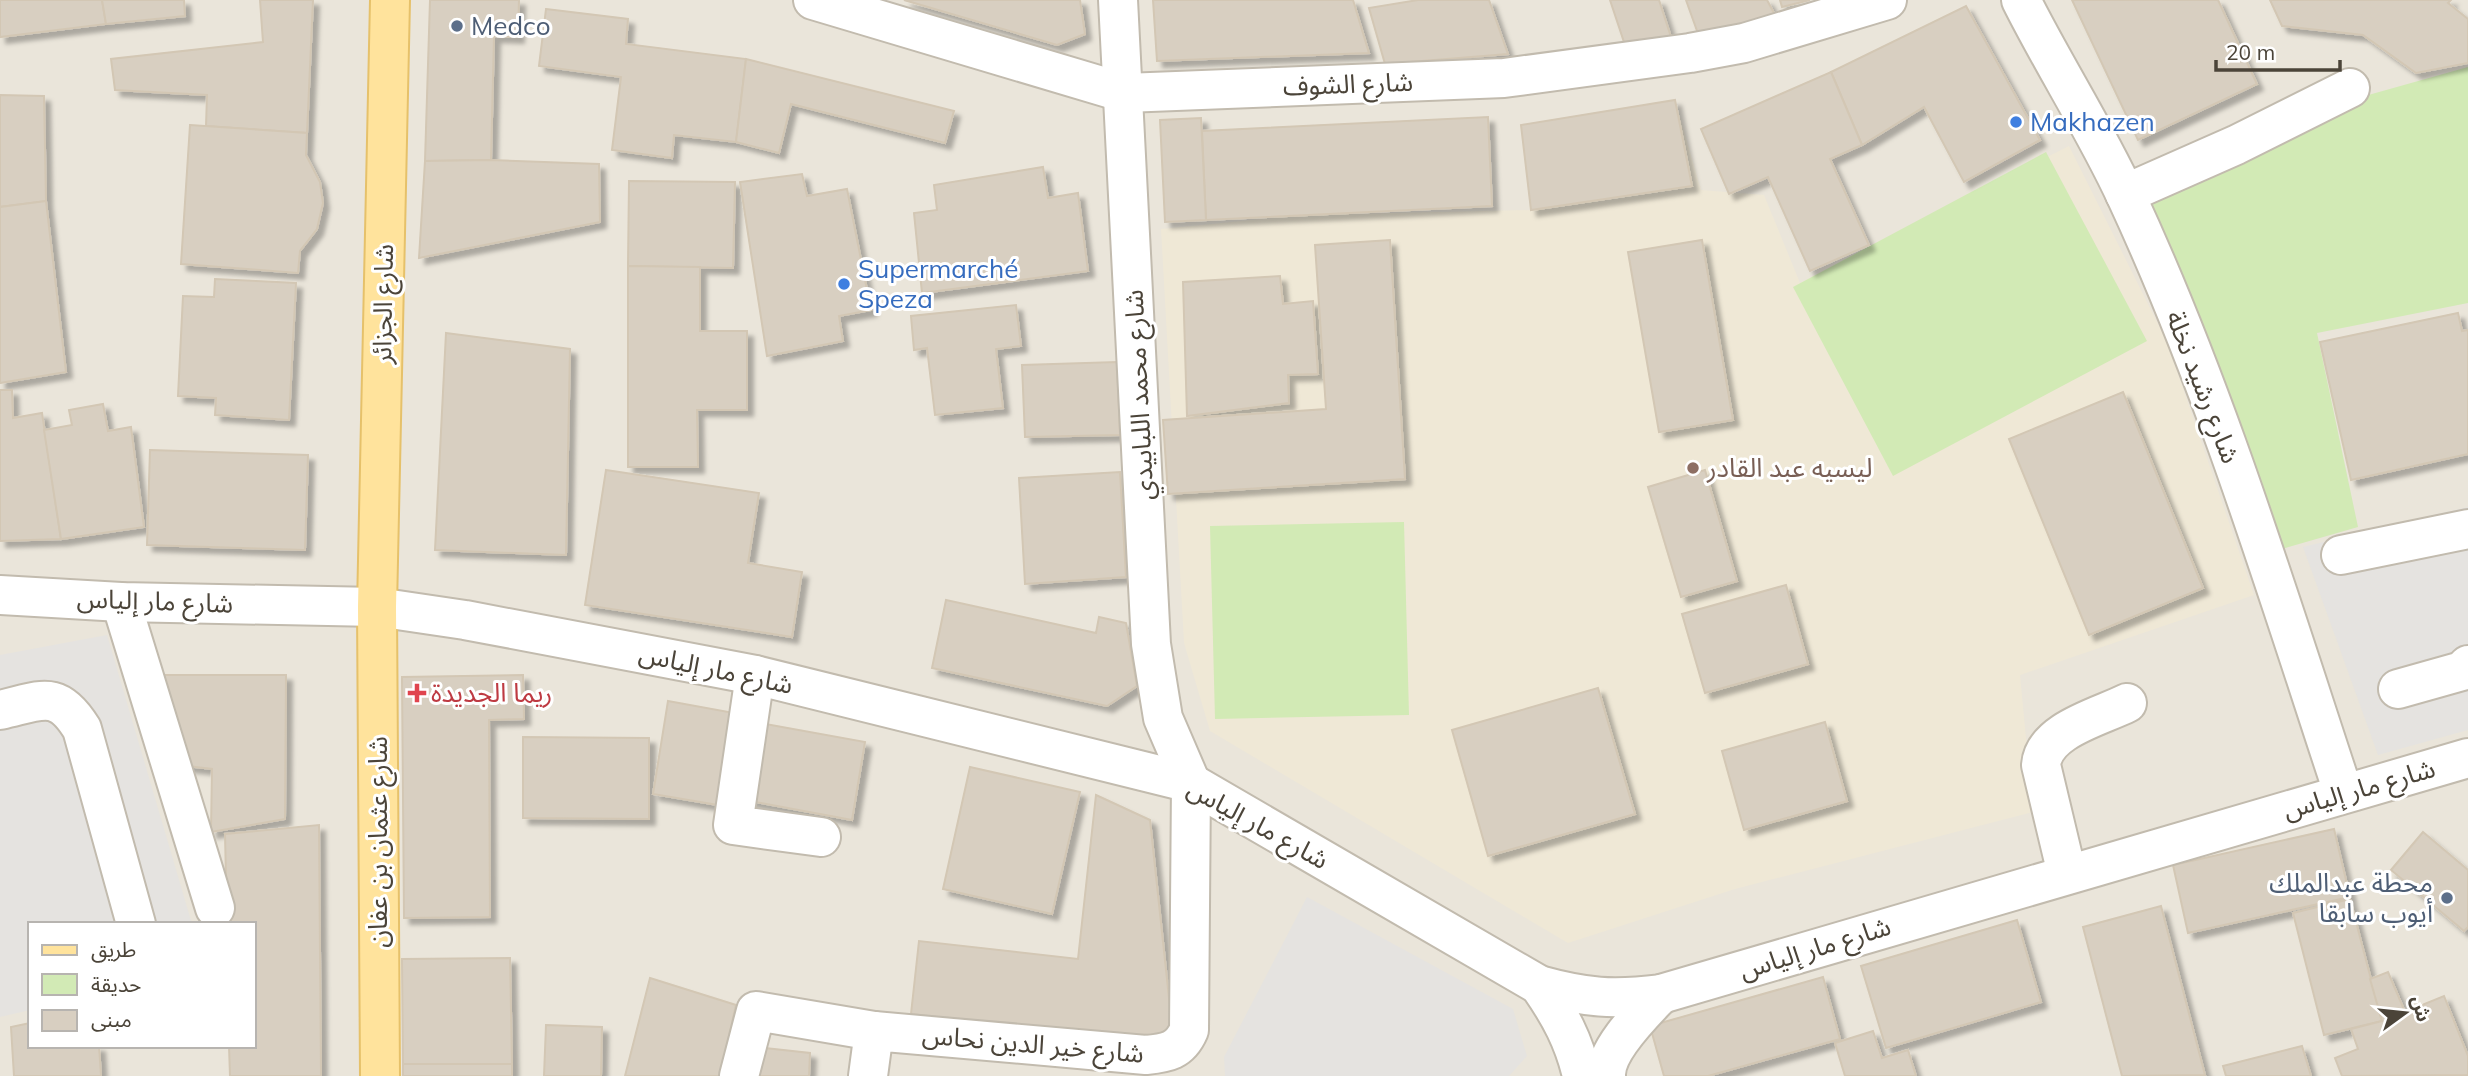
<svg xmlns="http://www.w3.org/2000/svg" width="2468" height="1076" font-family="Mulish,'Noto Sans Arabic',sans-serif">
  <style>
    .residential { fill: #eae5da; fill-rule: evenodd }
    .education { fill: #efe8d6 }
    .green { fill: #d2eab5 }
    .parking { fill: #e5e3e0 }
    .building { fill: #d8cfc1; stroke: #d3c7b4; stroke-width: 2; filter: url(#shadow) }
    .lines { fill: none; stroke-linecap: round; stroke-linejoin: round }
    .minor-casing { stroke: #c2bbae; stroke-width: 42 }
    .major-casing { stroke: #e6c16a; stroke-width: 42 }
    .minor { stroke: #fff; stroke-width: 38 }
    .major { stroke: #ffe39c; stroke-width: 38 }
    .service-dot { fill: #5c6f8a; stroke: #fff; stroke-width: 2.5 }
    .shop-dot { fill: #3f7fe0; stroke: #fff; stroke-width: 2.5 }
    .education-dot { fill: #8d6e63; stroke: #fff; stroke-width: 2.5 }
    .health-dot { fill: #e0444e; stroke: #fff; stroke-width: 2.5 }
    .labels { text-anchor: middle; stroke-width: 6; stroke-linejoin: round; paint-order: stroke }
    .service-label { font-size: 26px; fill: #4e5e75; stroke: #fff; text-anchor: start }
    .street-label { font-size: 26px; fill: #4b4439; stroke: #fff }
    .shop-label { font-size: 26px; fill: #366cbe; stroke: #fff; text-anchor: start }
    .education-label { font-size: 26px; fill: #785e54; stroke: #fff; text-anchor: start }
    .health-label { font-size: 26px; fill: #be3a42; stroke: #fff; text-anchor: start }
  </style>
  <defs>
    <filter id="shadow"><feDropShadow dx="6" dy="6" stdDeviation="2" flood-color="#0004"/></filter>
  </defs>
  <rect width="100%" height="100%" fill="#f6f3ec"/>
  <path class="residential" d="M0,0H2468V1076H0ZM30,924H254V1046H30Z"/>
  <polygon class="education" points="1675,100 1701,190 1764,195 1800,283 2069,146 2167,342 2254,595 2020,675 2033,812 1735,889 1568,943 1210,731 1184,643 1161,229 1302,215 1531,210 1521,125"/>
  <g class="green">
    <polygon points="2468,67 2468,303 2317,333 2358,527 2275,551 2138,199 2347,101"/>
    <polygon points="2046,152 2147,341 1893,476 1793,287"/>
    <polygon points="1404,522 1409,715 1215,719 1210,526"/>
  </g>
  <g class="parking">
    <polygon points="2468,507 2468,730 2378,755 2303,547"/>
    <polygon points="107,635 192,924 30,924 30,1010 0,1017 0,655"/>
    <polygon points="1307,897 1513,1009 1527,1056 1509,1076 1225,1076 1224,1057"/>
  </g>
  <g class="building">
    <polygon points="0,0 102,0 106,24 0,37"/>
    <polygon points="102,0 184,0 185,16 106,24"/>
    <polygon points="260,0 313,0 307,133 206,126 207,95 115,90 111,59 263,42"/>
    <polygon points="430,0 519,0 518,37 494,36 491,160 425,161"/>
    <polygon points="904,0 1080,0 1085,34 1057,45"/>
    <polygon points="1153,0 1353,0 1369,53 1157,61"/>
    <polygon points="1418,0 1489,0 1508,54 1385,64 1369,8"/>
    <polygon points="1610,0 1659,0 1671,37 1625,45"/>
    <polygon points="1686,0 1767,0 1775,15 1701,42"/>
    <polygon points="1780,0 1810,0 1782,7"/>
    <polygon points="2072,0 2218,0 2257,84 2138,140"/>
    <polygon points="2270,0 2451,0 2448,3 2468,19 2468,63 2416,73 2363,35 2282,26"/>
    <polygon points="1966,6 2040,140 1964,182 1924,107 1862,145 1831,72"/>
    <polygon points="546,9 628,19 626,44 746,59 736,142 674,135 672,158 612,150 621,77 539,66"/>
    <polygon points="746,59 954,111 945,143 791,104 779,153 736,142"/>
    <polygon points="1831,72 1862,145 1830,159 1869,245 1810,271 1768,177 1729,194 1701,129"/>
    <polygon points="0,95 44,96 46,201 0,207"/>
    <polygon points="1675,100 1692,186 1531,210 1521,125"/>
    <polygon points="1488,117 1492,206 1206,220 1202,131"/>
    <polygon points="1201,118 1206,220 1165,222 1160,120"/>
    <polygon points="190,125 307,133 306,155 320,182 323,203 317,229 300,251 298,273 181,264"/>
    <polygon points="491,160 599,164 600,222 419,258 425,161"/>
    <polygon points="1043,167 1048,198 1078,193 1088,271 922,293 914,213 937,210 934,185"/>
    <polygon points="802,174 807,196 847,189 871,310 839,316 843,341 767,356 740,182"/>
    <polygon points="629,181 735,182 733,268 628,266"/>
    <polygon points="46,201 66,372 0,383 0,207"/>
    <polygon points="1390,240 1405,479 1168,494 1163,420 1326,409 1315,245"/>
    <polygon points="1702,240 1733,420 1659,432 1628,252"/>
    <polygon points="628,266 700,267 700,331 747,331 747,410 697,410 698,467 628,467"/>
    <polygon points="1280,276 1283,304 1313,301 1318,374 1288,375 1289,403 1187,416 1183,282"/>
    <polygon points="215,279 296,283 289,420 215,415 216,398 178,396 183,296 214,297"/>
    <polygon points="1016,305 1021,346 996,349 1003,408 935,415 927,348 914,350 911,316"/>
    <polygon points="2458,313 2462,331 2468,330 2468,454 2351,480 2320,342"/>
    <polygon points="446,333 570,349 566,555 435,550"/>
    <polygon points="1117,362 1120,435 1025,437 1022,365"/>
    <polygon points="0,390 12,390 13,418 42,413 61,539 0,541"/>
    <polygon points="2123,392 2203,588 2089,635 2009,439"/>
    <polygon points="103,404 108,431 131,427 144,527 61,539 44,430 72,425 69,410"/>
    <polygon points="150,450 308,455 305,550 147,545"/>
    <polygon points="606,470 759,493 748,563 802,572 792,637 585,605"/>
    <polygon points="1705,470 1737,581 1681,597 1648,487"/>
    <polygon points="1120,472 1126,577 1025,584 1019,478"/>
    <polygon points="1786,585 1808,664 1705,693 1682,614"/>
    <polygon points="946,600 1096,633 1099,617 1126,623 1137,686 1107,706 932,668"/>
    <polygon points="157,675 286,675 285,819 211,832 212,769 178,765"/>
    <polygon points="523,675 524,719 489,720 490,917 404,918 402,677"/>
    <polygon points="1598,688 1635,814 1488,856 1452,730"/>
    <polygon points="668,701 734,713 718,805 653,794"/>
    <polygon points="1825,722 1847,801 1744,830 1722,751"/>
    <polygon points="760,723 865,742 852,820 745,800"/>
    <polygon points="523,737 649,738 649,819 523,818"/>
    <polygon points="970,767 1080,792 1052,914 943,889"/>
    <polygon points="1096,795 1150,820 1172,1026 1147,1042 911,1014 919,941 1078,959"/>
    <polygon points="319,825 321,1076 230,1076 229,1046 254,1046 254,924 227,924 225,834"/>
    <polygon points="2334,829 2350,897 2188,933 2173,865"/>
    <polygon points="2423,832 2468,870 2468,927 2464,931 2391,870"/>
    <polygon points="2350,899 2382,1021 2324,1035 2293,913"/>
    <polygon points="2161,906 2205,1075 2122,1076 2083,927"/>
    <polygon points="2017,920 2041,1002 1886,1048 1861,966"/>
    <polygon points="510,958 512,1064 403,1064 402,959"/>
    <polygon points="2388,972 2405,1012 2444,996 2468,1056 2468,1075 2342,1076 2335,1058 2358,1049 2351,1029 2382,1021 2370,979"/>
    <polygon points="1823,977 1840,1039 1708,1076 1664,1076 1650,1026"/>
    <polygon points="650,978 736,1005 720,1076 625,1076"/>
    <polygon points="30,1023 30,1046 99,1046 101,1076 14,1076 11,1027"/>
    <polygon points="546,1025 602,1027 601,1076 544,1076"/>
    <polygon points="1873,1031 1882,1058 1908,1050 1916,1076 1845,1076 1835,1043"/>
    <polygon points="746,1046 810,1053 809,1076 739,1076"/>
    <polygon points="2302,1046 2311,1076 2226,1076 2223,1066"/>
    <rect x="403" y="1064" width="109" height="12"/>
  </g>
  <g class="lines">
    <g class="minor-casing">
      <g id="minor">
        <polyline points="813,0 1125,93 1504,78 1690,53 1744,43 1887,0"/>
        <path d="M2021,0C2054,66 2095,129 2126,196C2215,387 2277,592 2343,792"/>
        <polyline points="2125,194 2236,145 2350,88"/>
        <polyline points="2341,555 2468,529"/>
        <path d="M0,595L121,602L377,607L465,620L755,675L1191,783L1539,985C1586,998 1613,1000 1661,994L2468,758"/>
        <polyline points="121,602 215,908"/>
        <polyline points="755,675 733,825 821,837"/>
        <polyline points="2398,689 2462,671 2468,665"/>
        <path d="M0,710C41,701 57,688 82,729L136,924"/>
        <path d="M2067,874L2041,765C2044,730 2099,717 2127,703"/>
        <path d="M1539,985C1560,1015 1574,1041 1582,1076"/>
        <polyline points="739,1076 756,1011 874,1031"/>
        <path d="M868,1076L874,1031L1146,1055C1167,1053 1180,1051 1189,1030L1191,783L1163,718L1151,644L1118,0"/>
        <path d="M1606,1076C1605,1049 1644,1012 1661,994"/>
      </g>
    </g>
    <g class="major-casing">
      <polyline id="major" points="380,1076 377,607 390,0"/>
    </g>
    <use href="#minor" class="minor"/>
    <use href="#major" class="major"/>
  </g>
  <g class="service-dot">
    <circle cx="457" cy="26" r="7"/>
    <circle cx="2447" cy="898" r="7"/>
  </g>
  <g class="shop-dot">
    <circle cx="2016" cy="122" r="7"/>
    <circle cx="844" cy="284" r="7"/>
  </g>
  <circle class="education-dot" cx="1693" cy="468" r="7"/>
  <path class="health-dot" d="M413.5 682.5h7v7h7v7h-7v7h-7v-7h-7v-7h7z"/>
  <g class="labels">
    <g class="service-label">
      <text x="471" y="35">Medco</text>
      <text x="2433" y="892" text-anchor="end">محطة عبدالملك<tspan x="2433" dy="30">أيوب سابقا</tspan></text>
    </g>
    <g class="street-label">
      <text transform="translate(1348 84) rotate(-2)" y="9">شارع الشوف</text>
      <text transform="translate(383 304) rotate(-89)" y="9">شارع الجزائر</text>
      <text transform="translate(2203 387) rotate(69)" y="9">شارع رشيد نخلة</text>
      <text transform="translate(1139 395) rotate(-93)" y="9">شارع محمد اللبابيدي</text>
      <text transform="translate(155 601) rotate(2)" y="9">شارع مار إلياس</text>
      <text transform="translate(716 669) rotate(12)" y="9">شارع مار إلياس</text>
      <text transform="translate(2359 789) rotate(-16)" y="9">شارع مار إلياس</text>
      <text transform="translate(1258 824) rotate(29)" y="9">شارع مار إلياس</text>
      <text transform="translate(378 842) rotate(-90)" y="9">شارع عثمان بن عفان</text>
      <text transform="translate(1815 948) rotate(-17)" y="9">شارع مار إلياس</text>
      <text transform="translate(1033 1044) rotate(5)" y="9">شارع خير الدين نحاس</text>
    </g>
    <g class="shop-label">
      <text x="2030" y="131">Makhazen</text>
      <text x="858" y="278">Supermarché<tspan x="858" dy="30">Speza</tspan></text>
    </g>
    <g class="education-label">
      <text x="1707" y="477">لیسیه عبد القادر</text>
    </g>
    <g class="health-label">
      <text x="431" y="702">ريما الجديدة</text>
    </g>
  </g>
  <rect x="28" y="922" width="228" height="126" fill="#ffffff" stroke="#b7b4b0" stroke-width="2"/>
  <rect x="42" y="945" width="35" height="10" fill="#ffe39c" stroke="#b7b4b0" stroke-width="2"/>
  <text x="91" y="957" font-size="21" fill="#4b4439">طريق</text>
  <rect x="42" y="974" width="35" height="21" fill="#d2eab5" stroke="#b7b4b0" stroke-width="2"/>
  <text x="91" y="992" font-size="21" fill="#4b4439">حديقة</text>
  <rect x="42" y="1010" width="35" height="21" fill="#d8cfc1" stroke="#b7b4b0" stroke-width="2"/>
  <text x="91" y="1027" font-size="21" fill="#4b4439">مبنى</text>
  <g transform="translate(2405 1013) rotate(75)" stroke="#ffffff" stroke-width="5" paint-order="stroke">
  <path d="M0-5L12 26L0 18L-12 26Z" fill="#4b4439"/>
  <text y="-10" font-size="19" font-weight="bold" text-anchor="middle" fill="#4b4439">ش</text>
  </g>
  <path d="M2216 60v10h124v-10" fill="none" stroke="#4b4439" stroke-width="3.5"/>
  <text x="2226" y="60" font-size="21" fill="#4b4439" stroke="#ffffff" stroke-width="5" paint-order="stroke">20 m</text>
</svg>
